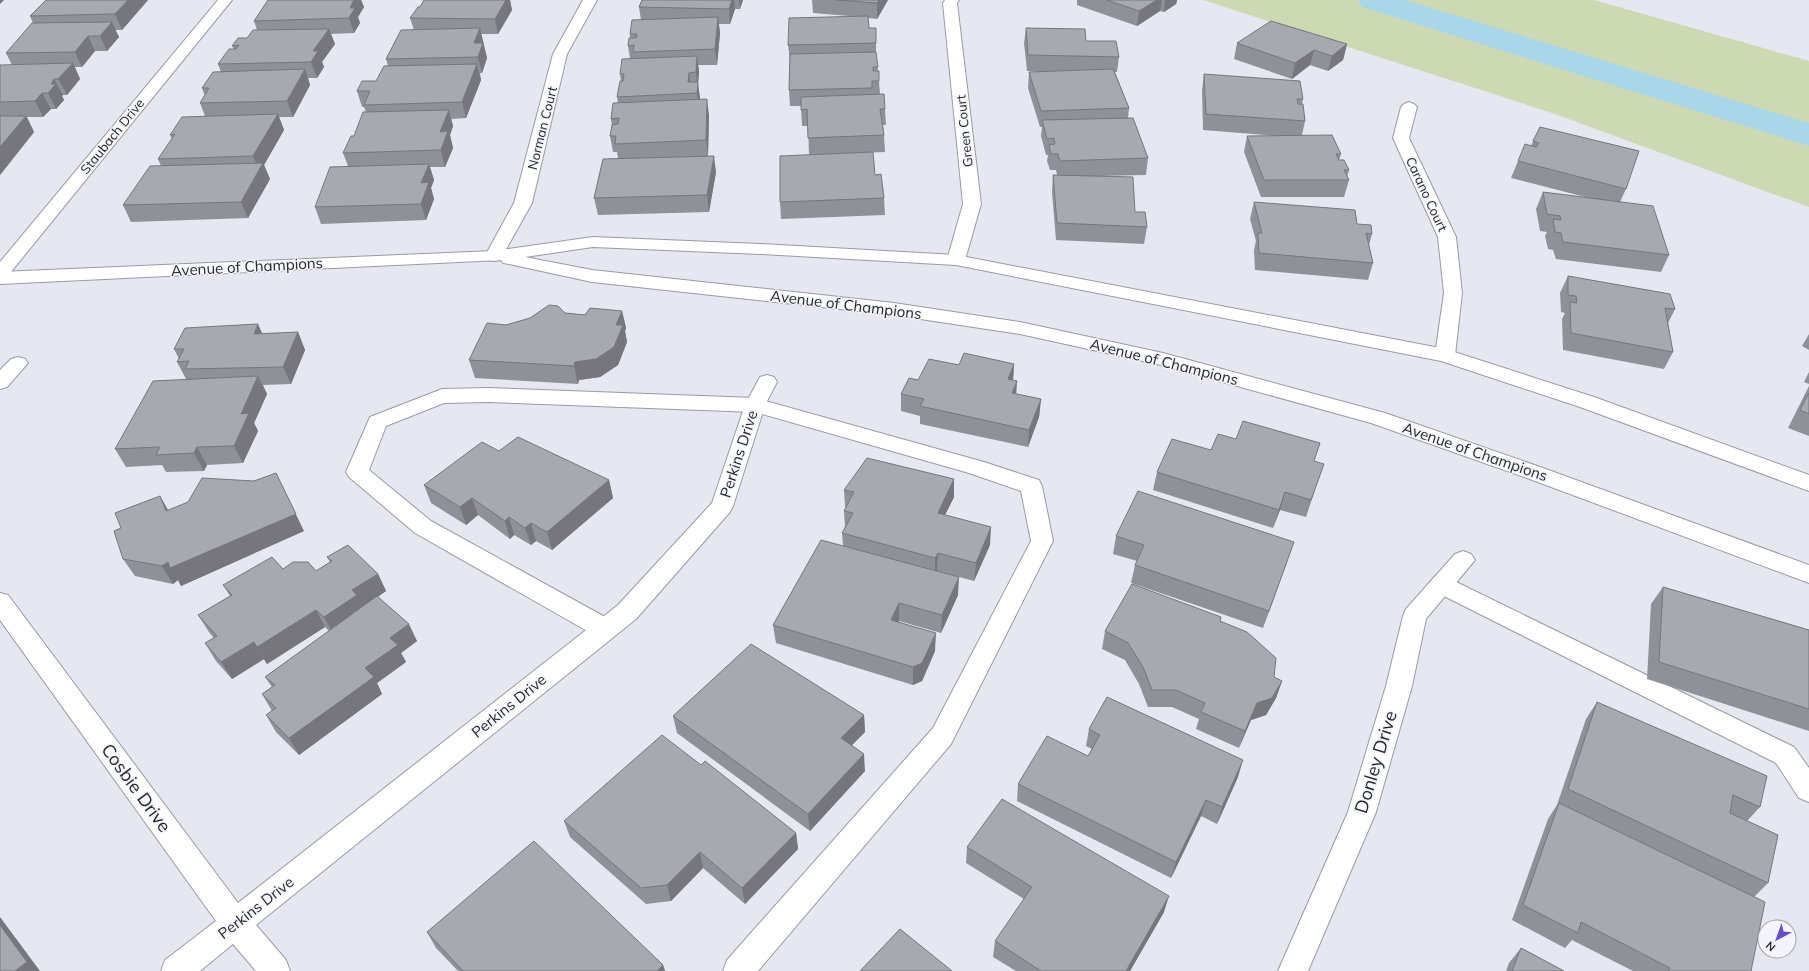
<svg xmlns="http://www.w3.org/2000/svg" width="1809" height="971" font-family="Mulish,sans-serif">
  <style>
    .green { fill: #cdd9b2 }
    .lines { fill: none; stroke-linecap: round; stroke-linejoin: round }
    .canal { fill: #a9d7e9; fill-rule: evenodd }
    .lane-casing { stroke: #9a9aa3; stroke-width: 2 }
    .street-casing { stroke: #9a9aa3; stroke-width: 2 }
    .secondary-casing { stroke: #9a9aa3; stroke-width: 2 }
    .lane { fill: #fff; fill-rule: evenodd }
    .street { fill: #fff; fill-rule: evenodd }
    .secondary { fill: #fff; fill-rule: evenodd }
    .wall { fill: #909098 }
    .shaded-wall { fill: #76767c }
    .building { fill: #a8a8b1; stroke: #76767c }
    .labels { text-anchor: middle; stroke-width: 3; stroke-linejoin: round; paint-order: stroke }
    .far-street-label { font-size: 13px; fill: #27272a; stroke: #f4f4fd }
    .street-label { font-size: 15px; fill: #27272a; stroke: #f4f4fd }
    .near-street-label { font-size: 18px; fill: #27272a; stroke: #f4f4fd }
  </style>
  <rect width="100%" height="100%" fill="#e6e7f0"/>
  <polygon class="green" points="1203,0 1594,0 1809,61 1809,207 1552,113"/>
  <g class="lines">
    <polygon class="canal" points="1358,0 1405,0 1809,123 1809,146 1362,7"/>
    <g class="lane-casing">
      <g id="lane">
        <polygon points="489,388 755,398 984,462 1039,480 1042,486 1053,541 951,744 758,971 723,971 727,960 933,728 1031,541 1021,491 969,473 755,412 489,402 444,403 386,426 369,470 431,521 614,622 617,629 614,636 605,639 596,636 415,533 349,477 346,472 370,417 442,389"/>
        <polygon points="1442,576 1450,579 1794,747 1809,768 1809,802 1799,798 1776,763 1434,591 1430,585 1434,579"/>
      </g>
    </g>
    <g class="street-casing">
      <g id="street">
        <polygon points="218,0 232,0 6,278 0,279 0,262"/>
        <polygon points="583,0 597,0 567,54 532,203 500,260 494,261 488,260 485,256 514,203 553,54"/>
        <polygon points="945,0 959,0 957,3 981,204 965,260 962,264 956,265 950,264 947,260 963,204 943,3"/>
        <polygon points="1409,102 1414,104 1417,107 1409,138 1456,237 1462,293 1455,355 1452,359 1445,361 1438,359 1435,355 1444,293 1438,237 1393,138 1401,107 1404,104"/>
        <polygon points="18,357 25,359 28,363 7,387 0,389 0,370 11,359"/>
        <polygon points="767,375 774,377 777,382 765,405 733,506 730,512 636,619 256,925 286,960 290,971 256,971 233,944 200,971 161,971 165,960 216,921 0,620 0,593 8,595 238,903 618,605 712,503 745,405 760,377"/>
        <polygon points="1463,551 1471,554 1475,560 1426,619 1412,686 1376,812 1308,971 1278,971 1348,812 1386,686 1403,616 1406,609 1455,554"/>
      </g>
    </g>
    <g class="secondary-casing">
      <polygon id="secondary" points="593,237 760,244 956,255 1445,349 1594,397 1809,475 1809,491 1580,407 1441,361 956,265 760,254 593,247 525,257 592,270 894,303 1020,322 1163,353 1385,413 1543,468 1809,565 1809,583 1527,478 1371,423 1161,365 1020,334 894,315 592,282 509,264 503,263 501,260 0,284 0,272 494,251"/>
    </g>
    <use href="#lane" class="lane"/>
    <use href="#street" class="street"/>
    <use href="#secondary" class="secondary"/>
  </g>
  <g class="wall">
    <polygon points="148,0 122,30 115,30 119,37 107,51 95,51 82,67 75,67 80,79 67,95 63,95 62,96 64,100 56,109 51,109 43,117 27,117 34,132 0,175 0,65 12,65 6,53 33,23 30,16"/>
    <polygon points="268,0 361,0 364,7 358,17 360,23 354,33 331,34 335,44 322,62 324,67 317,78 308,78 310,85 293,117 279,117 284,130 264,165 270,179 248,218 131,222 123,205 161,166 158,159 172,139 170,135 205,116 200,103 205,96 202,88 221,72 218,64 234,49 232,46 247,38 257,30 254,21"/>
    <polygon points="424,0 510,0 512,10 498,34 481,34 487,58 482,73 480,73 481,80 466,118 451,119 453,126 450,135 453,148 445,167 430,167 434,180 431,188 434,199 426,220 321,224 315,207 348,166 343,153 354,136 366,112 364,107 362,107 357,91 376,81 388,66 386,59 414,30 410,18 420,7"/>
    <polygon points="642,0 743,0 740,9 735,9 730,24 719,24 720,33 717,65 698,65 699,71 698,84 700,99 709,115 708,156 716,172 709,212 598,215 594,198 618,158 617,152 613,152 610,136 612,126 611,119 618,103 617,97 621,81 620,74 630,58 628,46 630,38 630,34 641,20 639,7"/>
    <polygon points="812,0 888,0 877,19 868,18 869,28 876,28 876,53 878,71 879,81 880,94 885,109 886,125 883,125 884,135 885,152 809,155 808,126 802,126 801,106 790,106 789,90 790,60 788,45 849,16 813,13"/>
    <polygon points="1077,0 1177,0 1176,4 1164,12 1160,11 1137,26 1077,5"/>
    <polygon points="1026,28 1086,41 1119,57 1117,72 1115,72 1129,108 1128,118 1148,158 1146,175 1100,176 1135,212 1147,227 1144,244 1056,240 1052,192 1053,175 1057,175 1056,170 1050,170 1047,161 1048,155 1046,155 1041,136 1042,127 1040,127 1028,88 1029,72 1042,71 1027,71 1024,43"/>
    <polygon points="1237,43 1347,44 1343,60 1328,71 1310,65 1292,79 1234,59"/>
    <polygon points="1204,74 1303,99 1302,104 1305,121 1302,135 1341,154 1339,160 1349,170 1347,177 1349,180 1344,197 1261,197 1244,152 1247,136 1279,136 1203,130 1202,90"/>
    <polygon points="1540,127 1626,189 1620,202 1669,255 1661,272 1556,259 1553,250 1548,249 1545,236 1547,232 1540,231 1536,209 1543,192 1589,198 1511,178 1518,161 1531,146"/>
    <polygon points="875,175 884,198 885,215 781,219 780,202"/>
    <polygon points="1254,202 1357,224 1372,234 1369,245 1373,263 1368,280 1255,270 1254,250 1256,241 1250,219"/>
    <polygon points="1568,276 1675,309 1668,323 1673,352 1664,369 1563,350 1562,319 1565,313 1561,312 1560,293"/>
    <polygon points="622,311 626,328 625,331 627,342 618,365 600,377 579,380 578,384 475,378 469,360 506,325 530,318 565,313 585,315"/>
    <polygon points="298,332 305,350 291,384 263,385 267,394 254,423 258,431 243,463 207,465 204,471 166,472 162,465 126,467 115,449 186,379 177,362 179,359 174,349 263,334"/>
    <polygon points="1809,334 1809,350 1802,346"/>
    <polygon points="1014,364 1013,381 1016,394 1041,399 1039,417 1028,447 920,424 920,416 901,411 901,394 918,380 959,365"/>
    <polygon points="1809,372 1809,384 1804,382"/>
    <polygon points="1809,386 1809,436 1788,428"/>
    <polygon points="1236,439 1314,461 1318,481 1306,517 1280,510 1273,528 1153,490 1157,472"/>
    <polygon points="499,451 609,480 613,498 552,550 536,541 531,545 514,535 510,539 478,515 466,525 431,503 424,485"/>
    <polygon points="954,479 954,497 945,515 990,545 974,581 937,571 958,595 941,633 899,621 899,622 935,651 922,681 913,685 776,643 773,625 843,545 842,533 845,528 844,511 846,508 845,507 844,490"/>
    <polygon points="160,496 168,510 304,531 181,586 178,580 173,584 135,576 123,559"/>
    <polygon points="1116,536 1288,559 1263,628 1131,583 1135,565 1137,561 1113,554"/>
    <polygon points="327,557 378,574 386,591 378,597 417,641 401,653 406,662 377,683 382,694 299,755 276,732 266,715 272,711 262,694 272,687 265,677 329,631 325,627 267,664 264,659 232,679 216,661 205,643 214,638 209,632 198,615 230,596 223,585 283,569 316,571 330,562"/>
    <polygon points="1663,587 1809,630 1809,731 1647,679 1651,604"/>
    <polygon points="1220,621 1274,677 1282,681 1276,698 1266,715 1251,720 1239,748 1196,729 1199,719 1172,707 1148,707 1139,684 1125,660 1102,649 1105,631"/>
    <polygon points="1597,702 1760,807 1747,821 1768,883 1754,897 1751,971 1633,971 1572,940 1565,948 1512,920 1548,819 1557,805 1586,719"/>
    <polygon points="864,715 865,732 852,745 865,771 810,831 677,733 673,716"/>
    <polygon points="1089,729 1238,777 1217,824 1201,816 1171,878 1017,801 1018,784 1088,756 1092,749 1086,746"/>
    <polygon points="701,765 796,833 798,849 745,904 703,868 671,901 646,904 570,837 564,821"/>
    <polygon points="967,847 1164,912 1130,971 1016,971 993,957 995,941 1024,899 966,863"/>
    <polygon points="427,932 663,965 665,971 458,971 436,948"/>
    <polygon points="1521,948 1564,971 1506,971 1509,963"/>
  </g>
  <g class="shaded-wall">
    <polygon points="0,0 4,0 0,4"/>
    <polygon points="128,0 148,0 122,30 115,14"/>
    <polygon points="354,0 361,0 364,7 358,17 360,23 354,33 349,18 350,8"/>
    <polygon points="503,0 510,0 512,10 498,34 495,19"/>
    <polygon points="732,0 734,0 735,9 730,24 729,9"/>
    <polygon points="739,0 743,0 740,9"/>
    <polygon points="879,0 888,0 877,19 877,3"/>
    <polygon points="1157,0 1162,0 1160,11 1137,26 1139,11"/>
    <polygon points="1165,0 1177,0 1176,4 1164,12"/>
    <polygon points="718,17 720,33 717,65 715,49"/>
    <polygon points="112,22 119,37 107,51 100,36"/>
    <polygon points="480,28 487,58 482,73 474,43"/>
    <polygon points="329,29 335,44 322,62 324,67 317,78 311,62 313,51"/>
    <polygon points="88,36 95,51 82,67 75,52"/>
    <polygon points="1347,44 1343,60 1328,71 1332,56"/>
    <polygon points="1314,50 1310,65 1292,79 1295,63"/>
    <polygon points="697,56 699,71 698,84 700,98 699,109 697,93 697,86 696,72"/>
    <polygon points="73,63 80,79 67,95 58,79"/>
    <polygon points="477,64 481,80 466,118 462,102"/>
    <polygon points="305,69 310,85 293,117 287,101"/>
    <polygon points="689,73 691,89 688,82"/>
    <polygon points="54,79 63,95 62,96 64,100 56,109 48,93 51,84"/>
    <polygon points="42,93 51,109 43,117 35,101"/>
    <polygon points="707,99 709,115 708,156 706,140"/>
    <polygon points="449,110 453,126 450,135 453,148 445,167 441,150 440,132"/>
    <polygon points="278,114 284,130 264,165 270,179 248,218 241,202 259,169 253,156"/>
    <polygon points="26,116 34,132 0,175 0,147"/>
    <polygon points="714,156 716,172 709,212 707,195"/>
    <polygon points="429,164 434,180 431,188 434,199 426,220 421,204 421,183"/>
    <polygon points="622,311 626,328 625,331 627,342 618,365 600,377 579,380 578,384 574,366 575,362 616,325"/>
    <polygon points="258,324 266,342 254,334"/>
    <polygon points="298,332 305,350 291,384 283,367"/>
    <polygon points="1014,364 1013,381 1008,379"/>
    <polygon points="258,376 267,394 254,423 258,431 243,463 234,446 241,414"/>
    <polygon points="1017,381 1016,399 1012,393"/>
    <polygon points="1041,399 1039,417 1028,447 1029,430"/>
    <polygon points="197,447 207,465 204,471 194,453"/>
    <polygon points="276,473 304,531 181,586 178,580 173,584 162,566"/>
    <polygon points="954,479 954,497 937,531 938,513"/>
    <polygon points="609,480 613,498 552,550 547,532"/>
    <polygon points="1285,492 1280,510 1273,528"/>
    <polygon points="160,496 170,514 166,511"/>
    <polygon points="472,498 478,515 466,525 460,507"/>
    <polygon points="509,517 514,535 510,539 505,521"/>
    <polygon points="531,523 536,541 531,545 525,528"/>
    <polygon points="991,527 990,545 974,581 976,563"/>
    <polygon points="1294,542 1288,559 1263,628 1269,611"/>
    <polygon points="938,553 937,571 935,575 935,558"/>
    <polygon points="378,574 386,591 363,606 366,613 333,634 324,617 352,590"/>
    <polygon points="959,577 958,595 941,633 942,615"/>
    <polygon points="899,603 899,621 892,638 891,620"/>
    <polygon points="316,610 325,627 267,664 257,647"/>
    <polygon points="409,624 417,641 401,653 406,662 377,683 382,694 299,755 289,738 365,668 390,638"/>
    <polygon points="936,633 935,651 922,681 913,685 913,667"/>
    <polygon points="254,642 264,659 232,679 221,662"/>
    <polygon points="1282,681 1276,698 1266,715 1251,720 1239,748 1245,731 1257,703"/>
    <polygon points="864,715 865,732 842,755 841,738"/>
    <polygon points="864,754 865,771 810,831 808,814"/>
    <polygon points="1243,760 1238,777 1217,824 1222,807"/>
    <polygon points="1206,800 1201,816 1171,878 1176,862"/>
    <polygon points="796,833 798,849 745,904 742,888"/>
    <polygon points="700,852 703,868 671,901 667,885"/>
    <polygon points="1169,896 1164,912 1130,971 1126,971"/>
    <polygon points="0,917 40,971 15,971 0,925"/>
    <polygon points="663,965 665,971 657,971"/>
  </g>
  <g class="building">
    <polygon points="46,0 128,0 115,14 30,16"/>
    <polygon points="268,0 354,0 350,8 355,8 349,18 254,21"/>
    <polygon points="424,0 506,0 495,19 410,18 418,7 420,7"/>
    <polygon points="642,0 732,0 729,9 639,7"/>
    <polygon points="836,0 879,0 877,3"/>
    <polygon points="1107,0 1157,0 1139,11"/>
    <polygon points="868,16 869,28 876,28 876,43 788,45 789,18"/>
    <polygon points="718,17 715,49 633,52 634,45 628,46 629,38 636,38 637,34 630,34 632,20"/>
    <polygon points="1271,21 1347,44 1332,56 1314,50 1295,63 1237,43"/>
    <polygon points="112,22 100,36 88,36 75,52 6,53 32,23"/>
    <polygon points="480,28 474,43 483,43 478,57 386,59 401,30"/>
    <polygon points="1026,28 1085,29 1086,41 1116,41 1119,57 1028,55"/>
    <polygon points="329,29 313,51 318,51 311,62 218,64 229,49 236,49 239,45 232,46 238,38 247,38 253,30"/>
    <polygon points="876,52 878,67 873,67 873,71 879,71 879,81 872,81 872,88 789,90 790,54"/>
    <polygon points="697,56 696,72 689,73 688,82 698,82 697,93 617,97 620,81 623,81 624,74 620,74 622,59"/>
    <polygon points="73,63 58,79 54,79 51,84 56,84 48,93 42,93 35,101 0,102 0,65"/>
    <polygon points="477,64 462,102 364,105 370,91 357,91 362,81 376,81 384,66"/>
    <polygon points="305,69 287,101 200,103 209,88 202,88 213,72"/>
    <polygon points="1113,69 1129,108 1041,111 1029,72"/>
    <polygon points="1204,74 1300,81 1303,99 1297,99 1298,104 1303,104 1305,121 1206,114"/>
    <polygon points="884,94 885,109 880,109 884,135 808,138 807,109 801,110 801,97"/>
    <polygon points="707,99 706,140 615,144 616,136 610,136 612,125 618,124 619,118 611,119 613,103"/>
    <polygon points="449,110 440,132 448,131 441,150 343,153 351,136 354,136 363,112"/>
    <polygon points="278,114 253,156 158,159 175,134 170,135 182,117"/>
    <polygon points="0,116 26,116 0,147"/>
    <polygon points="1133,118 1148,158 1060,161 1058,154 1051,154 1049,145 1055,144 1054,138 1047,139 1042,120"/>
    <polygon points="1540,127 1639,151 1626,189 1518,161 1525,144 1536,147 1539,143 1533,141"/>
    <polygon points="1332,135 1341,154 1336,154 1339,160 1344,160 1349,170 1344,170 1349,180 1264,180 1247,136"/>
    <polygon points="873,152 875,175 881,174 884,198 780,202 780,156"/>
    <polygon points="714,156 707,195 594,198 603,159"/>
    <polygon points="263,163 241,202 123,205 150,166"/>
    <polygon points="429,164 421,183 429,182 421,204 315,207 330,167"/>
    <polygon points="1053,175 1133,177 1135,212 1145,212 1147,227 1057,223"/>
    <polygon points="1543,192 1653,206 1669,255 1563,242 1561,233 1555,232 1553,219 1561,220 1560,216 1547,214"/>
    <polygon points="1254,202 1355,210 1357,224 1371,225 1372,234 1366,233 1373,263 1259,253 1258,233 1262,233"/>
    <polygon points="1568,276 1670,294 1675,309 1665,308 1673,352 1571,333 1570,302 1577,303 1576,296 1568,295"/>
    <polygon points="549,305 558,306 565,313 585,315 590,308 622,311 616,325 623,325 614,347 596,359 575,362 574,366 469,360 487,323 506,325 530,318"/>
    <polygon points="258,324 254,334 298,332 283,367 185,369 189,361 177,362 184,349 174,349 185,328"/>
    <polygon points="964,353 1014,364 1008,379 1017,381 1012,393 1041,399 1029,430 920,406 924,399 901,394 909,378 918,380 929,359 959,365"/>
    <polygon points="258,376 241,414 249,413 234,446 197,447 194,453 156,455 160,447 115,449 153,381"/>
    <polygon points="1809,393 1809,414 1800,410"/>
    <polygon points="1243,421 1320,443 1314,461 1324,464 1311,500 1285,492 1279,510 1157,472 1172,439 1211,450 1218,434 1236,439"/>
    <polygon points="518,437 609,480 547,532 531,523 525,528 509,517 505,521 472,498 460,507 424,485 482,442 499,451"/>
    <polygon points="867,458 954,479 938,513 991,527 976,563 938,553 935,558 842,533 853,513 844,511 854,492 844,490"/>
    <polygon points="276,473 296,514 170,568 168,562 162,566 123,559 114,531 121,528 115,513 160,496 166,511 188,502 202,478 254,481"/>
    <polygon points="1138,491 1294,542 1269,611 1135,565 1144,545 1116,536"/>
    <polygon points="821,540 959,577 942,615 899,603 891,620 936,633 922,663 913,667 773,625"/>
    <polygon points="348,545 378,574 352,590 357,595 324,617 316,610 257,647 254,642 221,662 205,643 217,636 198,615 232,595 223,585 272,557 283,569 293,562 308,562 316,571 332,561 327,557"/>
    <polygon points="1132,584 1221,617 1220,621 1247,632 1276,658 1274,677 1282,681 1272,698 1257,703 1245,731 1201,712 1205,703 1176,690 1152,690 1143,667 1128,643 1105,631"/>
    <polygon points="1663,587 1809,630 1809,709 1659,662"/>
    <polygon points="377,596 409,624 390,638 398,645 365,668 374,677 289,738 266,715 276,708 262,694 275,685 265,677"/>
    <polygon points="751,644 864,715 841,738 864,754 808,814 673,716"/>
    <polygon points="1107,697 1243,760 1222,807 1206,800 1176,862 1018,784 1047,736 1088,756 1100,735 1089,729"/>
    <polygon points="1597,702 1767,776 1760,807 1733,795 1730,813 1778,835 1768,883 1568,789"/>
    <polygon points="662,735 701,765 705,761 796,833 742,888 700,852 667,885 641,888 564,821"/>
    <polygon points="1002,799 1169,896 1126,971 1041,971 995,941 1032,887 967,847"/>
    <polygon points="1559,803 1765,902 1751,971 1668,971 1670,968 1581,922 1578,933 1523,905"/>
    <polygon points="534,841 663,965 657,971 463,971 427,932"/>
    <polygon points="0,925 27,962 15,971 0,971"/>
    <polygon points="900,929 952,971 860,971"/>
    <polygon points="1521,948 1564,971 1512,971"/>
  </g>
  <g class="labels">
    <g class="far-street-label">
      <text transform="translate(542 128) rotate(-76)" y="5">Norman Court</text>
      <text transform="translate(964 131) rotate(-96)" y="5">Green Court</text>
      <text transform="translate(112 136) rotate(-51)" y="5">Staubach Drive</text>
      <text transform="translate(1427 194) rotate(65)" y="5">Carano Court</text>
    </g>
    <g class="street-label">
      <text transform="translate(247 267) rotate(-3)" y="5">Avenue of Champions</text>
      <text transform="translate(846 305) rotate(7)" y="5">Avenue of Champions</text>
      <text transform="translate(1164 362) rotate(14)" y="5">Avenue of Champions</text>
      <text transform="translate(1475 452) rotate(19)" y="5">Avenue of Champions</text>
      <text transform="translate(739 454) rotate(-72)" y="5">Perkins Drive</text>
      <text transform="translate(509 706) rotate(-39)" y="5">Perkins Drive</text>
      <text transform="translate(256 908) rotate(-38)" y="5">Perkins Drive</text>
    </g>
    <g class="near-street-label">
      <text transform="translate(1376 762) rotate(-73)" y="6">Donley Drive</text>
      <text transform="translate(136 788) rotate(54)" y="6">Cosbie Drive</text>
    </g>
  </g>
  <g transform="translate(1777 939) rotate(221)"><circle r="19" fill="#f4f4fd" stroke="#a2a2a9"/>
  <path d="M0-3L7 15L0 10L-7 15Z" fill="#684dc6"/>
  <text y="-6" font-size="11" font-weight="bold" text-anchor="middle" fill="#27272a">N</text>
  </g>
</svg>
